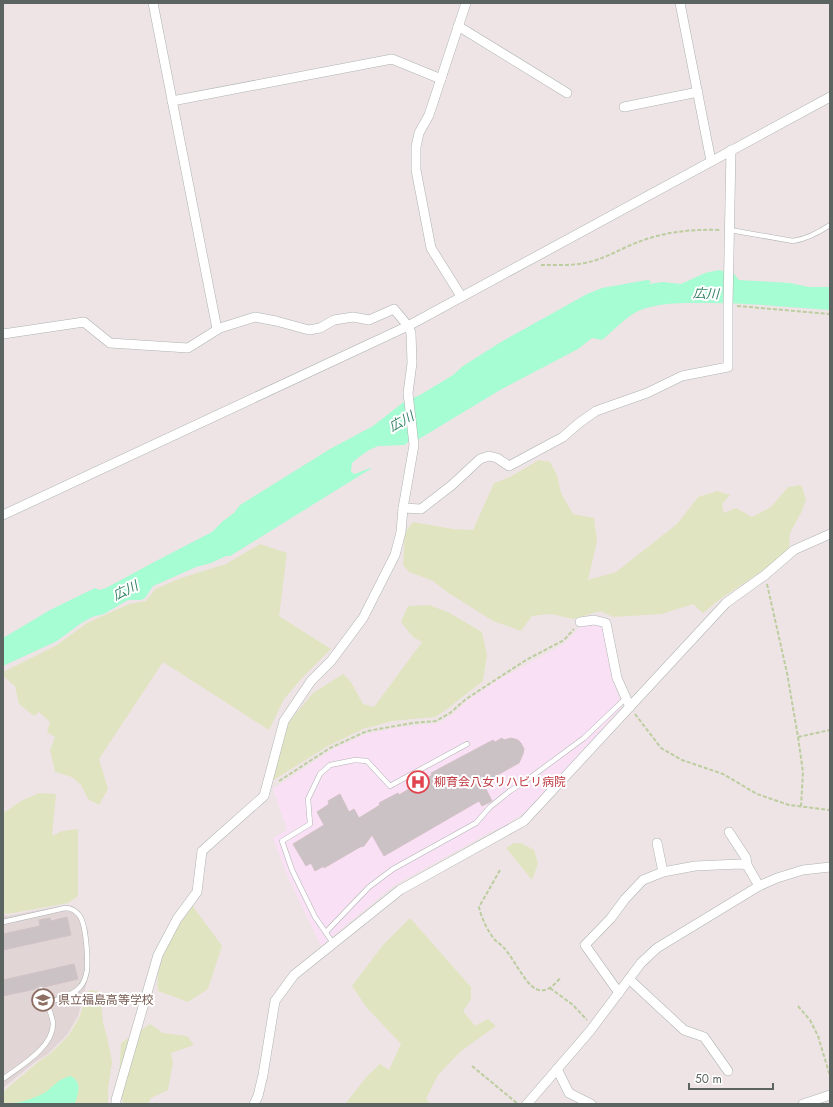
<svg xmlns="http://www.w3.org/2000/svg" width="833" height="1107" font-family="Jost,'Noto Sans JP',sans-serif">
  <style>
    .education { fill: #e1d5d6 }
    .medical { fill: #fae0f5 }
    .green { fill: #e1e4c1 }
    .water { fill: #a6fcd3 }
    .building { fill: #cbc2c5; stroke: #d2c2c6 }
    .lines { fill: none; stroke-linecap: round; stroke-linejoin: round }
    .service-casing { stroke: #adb3b2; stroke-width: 5.5 }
    .minor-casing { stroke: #adb3b2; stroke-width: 10 }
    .path { stroke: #bccda0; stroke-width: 2; stroke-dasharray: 4 2; stroke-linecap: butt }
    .service { stroke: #fff; stroke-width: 4.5 }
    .minor { stroke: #fff; stroke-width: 9 }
    .labels { text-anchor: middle; stroke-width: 4; stroke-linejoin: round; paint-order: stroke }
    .health-label { font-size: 12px; fill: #be3a42; stroke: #fff; text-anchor: start }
    .education-label { font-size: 12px; fill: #785e54; stroke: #fff; text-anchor: start }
    .water-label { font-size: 13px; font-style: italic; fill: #358164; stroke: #fff }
  </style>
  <rect width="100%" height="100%" fill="#eee4e5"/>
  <polygon class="education" points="65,905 73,906 83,916 88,931 90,970 78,1016 67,1035 48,1054 35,1062 3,1088 3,915 8,916"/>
  <polygon class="medical" points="583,624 600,624 604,628 612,676 622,707 527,811 503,827 496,829 393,886 321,946 288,877 273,838 287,830 273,789 333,749 366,734 395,728 439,723 451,716 467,701 500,679 564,644"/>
  <g class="green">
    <polygon points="539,460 550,462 557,475 561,493 573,514 594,518 597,541 588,580 616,572 677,524 698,497 717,491 730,495 722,504 724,513 736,508 752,517 771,507 788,487 801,485 806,499 802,511 790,533 789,549 762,571 719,600 703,613 693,604 662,614 613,617 600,611 573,619 551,614 532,616 521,631 493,621 447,592 433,581 409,572 403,565 405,532 413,522 453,529 473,530 494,483 510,477"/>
    <polygon points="260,544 287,553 279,616 331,649 302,678 284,699 269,730 163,662 99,759 108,789 99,805 88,799 81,785 72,777 55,772 50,750 55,737 47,732 50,722 39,712 34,716 19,704 15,686 3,676 3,672 57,645 87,623 129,604 146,601 155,589 181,578 226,564"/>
    <polygon points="429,605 448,612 482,632 487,655 483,681 461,698 450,707 435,717 392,721 363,729 326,747 272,781 278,755 289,722 313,693 343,674 351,682 363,704 374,707 422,642 413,637 401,622 408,606"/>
    <polygon points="39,793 56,794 52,836 62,831 78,829 78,896 68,903 8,914 3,913 3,813 21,801"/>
    <polygon points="514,843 521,843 534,850 538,864 532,880 506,848"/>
    <path d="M192,905L222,946L208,989L188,1002L158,991C154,959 177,930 192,905Z"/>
    <polygon points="410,918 471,987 471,999 463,1011 475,1026 488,1019 496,1026 461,1051 438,1075 426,1099 431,1104 345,1104 368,1075 380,1064 389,1070 401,1044 367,1008 352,986 383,945"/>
    <polygon points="92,990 100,992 103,1023 107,1036 112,1062 108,1089 108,1103 3,1104 3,1092 39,1061 50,1054 69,1035 80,1016 87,992"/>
    <polygon points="150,1024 163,1033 187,1036 194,1045 171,1053 173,1063 168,1090 151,1098 148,1104 123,1104 119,1077 121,1043"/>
  </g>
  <g class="water">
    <path d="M719,270L734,274L739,280L790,283L809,287H830V310C789,307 749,303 708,303C685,303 659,302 638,311C625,318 614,330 602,340L592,338L578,349L500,390L419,439L409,441L405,445L378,446L369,450L359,457L352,463L351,472L355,474L370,468H372L230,556H226L211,563L196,567L160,583L153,586L145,598L141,600H128L104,614L92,617L80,624L57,641L3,666V638L50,610L95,588L99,590L106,588L156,561L212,532L223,521L234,513L240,505L330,449L373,426L405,401L420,395L453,375L463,366L501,342L587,294L602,288L647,280L651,281L649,284L663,282L681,284L705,273Z"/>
    <path d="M71,1076C83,1084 78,1092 75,1104H13V1103C23,1102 35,1098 44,1093C55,1086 57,1079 71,1076Z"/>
  </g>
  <g class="building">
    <polygon points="502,738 504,740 511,738 518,740 521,743 524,749 523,754 519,763 483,783 492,801 482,806 479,801 384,856 372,835 364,846 360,847 324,868 324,866 315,871 311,863 306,866 293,844 324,825 317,812 329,804 328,801 340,794 349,812 354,809 359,818 380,805 379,803 398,793 399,795 432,775 431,773 493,740 495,742"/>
    <polygon points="67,917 71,935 3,950 3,934 40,926 39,920 50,918 51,921"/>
    <polygon points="74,964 78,979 44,987 40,985 35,989 3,996 3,980"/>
  </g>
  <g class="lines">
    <g class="service-casing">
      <g id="service">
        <path d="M730,230L793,241C807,239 818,233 830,225"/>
        <path d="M3,922L65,908C71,908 75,910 79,915C86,923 88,958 87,970C86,976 84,983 80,987C73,995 56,1001 46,1002"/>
        <polyline points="326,932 369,887 393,869 476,823 490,807 510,791 527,780 584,738 626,698"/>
        <polyline points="333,943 315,917 292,870 282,841 310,824 308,799 320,774 330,765 355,760 367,761 390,786 467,744"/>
        <path d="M3,1079C20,1066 53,1048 53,1024C53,1018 44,996 41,989"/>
      </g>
    </g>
    <g class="minor-casing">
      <g id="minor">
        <polyline points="153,3 217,329"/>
        <polyline points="680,3 711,161"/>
        <polyline points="458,26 567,93"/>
        <polyline points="172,101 392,59 441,79"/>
        <polyline points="624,107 698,92"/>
        <polyline points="461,296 431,248 416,170 416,147 419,133 429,115 466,3"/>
        <polyline points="3,334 84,322 110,343 188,348 220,328 255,317 276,321 309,330 320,328 334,320 353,317 369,320 394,309 408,326 411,333 412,363 408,393 414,445 403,508 401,532 395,555 363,618 331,661 311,681 284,721 264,796 202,851 197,892 177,919 158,955 116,1100 116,1104"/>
        <polyline points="403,508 421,509 452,485 480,459 489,456 497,458 509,466 563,437 579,423 596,411 647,393 682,376 728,367 728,305 731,150"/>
        <polyline points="3,515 408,326 830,97"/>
        <polyline points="580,622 594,620 606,623 617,678 630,707"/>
        <polyline points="729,832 746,858 747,865"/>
        <polyline points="657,843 663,872"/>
        <polyline points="629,979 684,1030 704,1037 728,1071"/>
        <polyline points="619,993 585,945 611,918 625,899 643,880 663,872 695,866 740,864 747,865 759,886"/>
        <polyline points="557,1069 569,1093 591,1104"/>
        <polyline points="254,1104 258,1096 263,1075 275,1001 294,975 400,890 524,821 726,603 765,575 794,550 830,534"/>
        <polyline points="527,1104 590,1031 641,963 657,948 759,886 777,878 803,870 830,867"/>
        <polyline points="803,1104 830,1095"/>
      </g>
    </g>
    <g class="path">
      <path d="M541,265C558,265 577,266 593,261C607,257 619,250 633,244C663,232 688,229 721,230"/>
      <polyline points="737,306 830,314"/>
      <polyline points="767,584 787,673 798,737 803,772 801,806"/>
      <polyline points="635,714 661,748 682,760 723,774 757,794 789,805 830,810"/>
      <polyline points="798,737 830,730"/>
      <polyline points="279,781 330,748 367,731 413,723 436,721 450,713 466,699 526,660 564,640 574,629"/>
      <path d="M500,870L479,907C481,917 488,932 495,940C498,943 502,945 504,948C513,957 525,984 536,989C547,994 555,984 561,977"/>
      <polyline points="550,988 573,1005 587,1020"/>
      <polyline points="798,1006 810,1020 818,1036 830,1076"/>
      <polyline points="472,1066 518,1104"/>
    </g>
    <use href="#service" class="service"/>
    <use href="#minor" class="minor"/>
  </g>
  <defs>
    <g id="hospital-ring" transform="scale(1.15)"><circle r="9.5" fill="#fff" stroke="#e0444e" stroke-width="1.5"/><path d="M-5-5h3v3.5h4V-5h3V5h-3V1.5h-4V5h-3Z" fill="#e0444e"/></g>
    <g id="school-ring" transform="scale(1.15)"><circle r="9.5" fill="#fff" stroke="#8d6e63" stroke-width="1.5"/><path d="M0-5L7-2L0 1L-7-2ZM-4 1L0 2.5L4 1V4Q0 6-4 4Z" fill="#8d6e63"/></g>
  </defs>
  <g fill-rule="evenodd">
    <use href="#hospital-ring" x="418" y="782"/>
    <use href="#school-ring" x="43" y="1000"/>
  </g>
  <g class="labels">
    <g class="health-label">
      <text x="434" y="786">柳育会八女リハビリ病院</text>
    </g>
    <g class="education-label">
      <text x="58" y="1004">県立福島高等学校</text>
    </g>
    <g class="water-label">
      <text transform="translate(706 293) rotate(2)" y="5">広川</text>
      <text transform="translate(401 421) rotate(-29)" y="5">広川</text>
      <text transform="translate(125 590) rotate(-26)" y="5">広川</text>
    </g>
  </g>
  <rect width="833" height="1107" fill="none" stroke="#5c6461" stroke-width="8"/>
  <path d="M689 1083v6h84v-6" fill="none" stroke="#5c6461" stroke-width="2"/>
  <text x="695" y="1083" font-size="12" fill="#5c6461" stroke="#ffffff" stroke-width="3" paint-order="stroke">50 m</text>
</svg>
